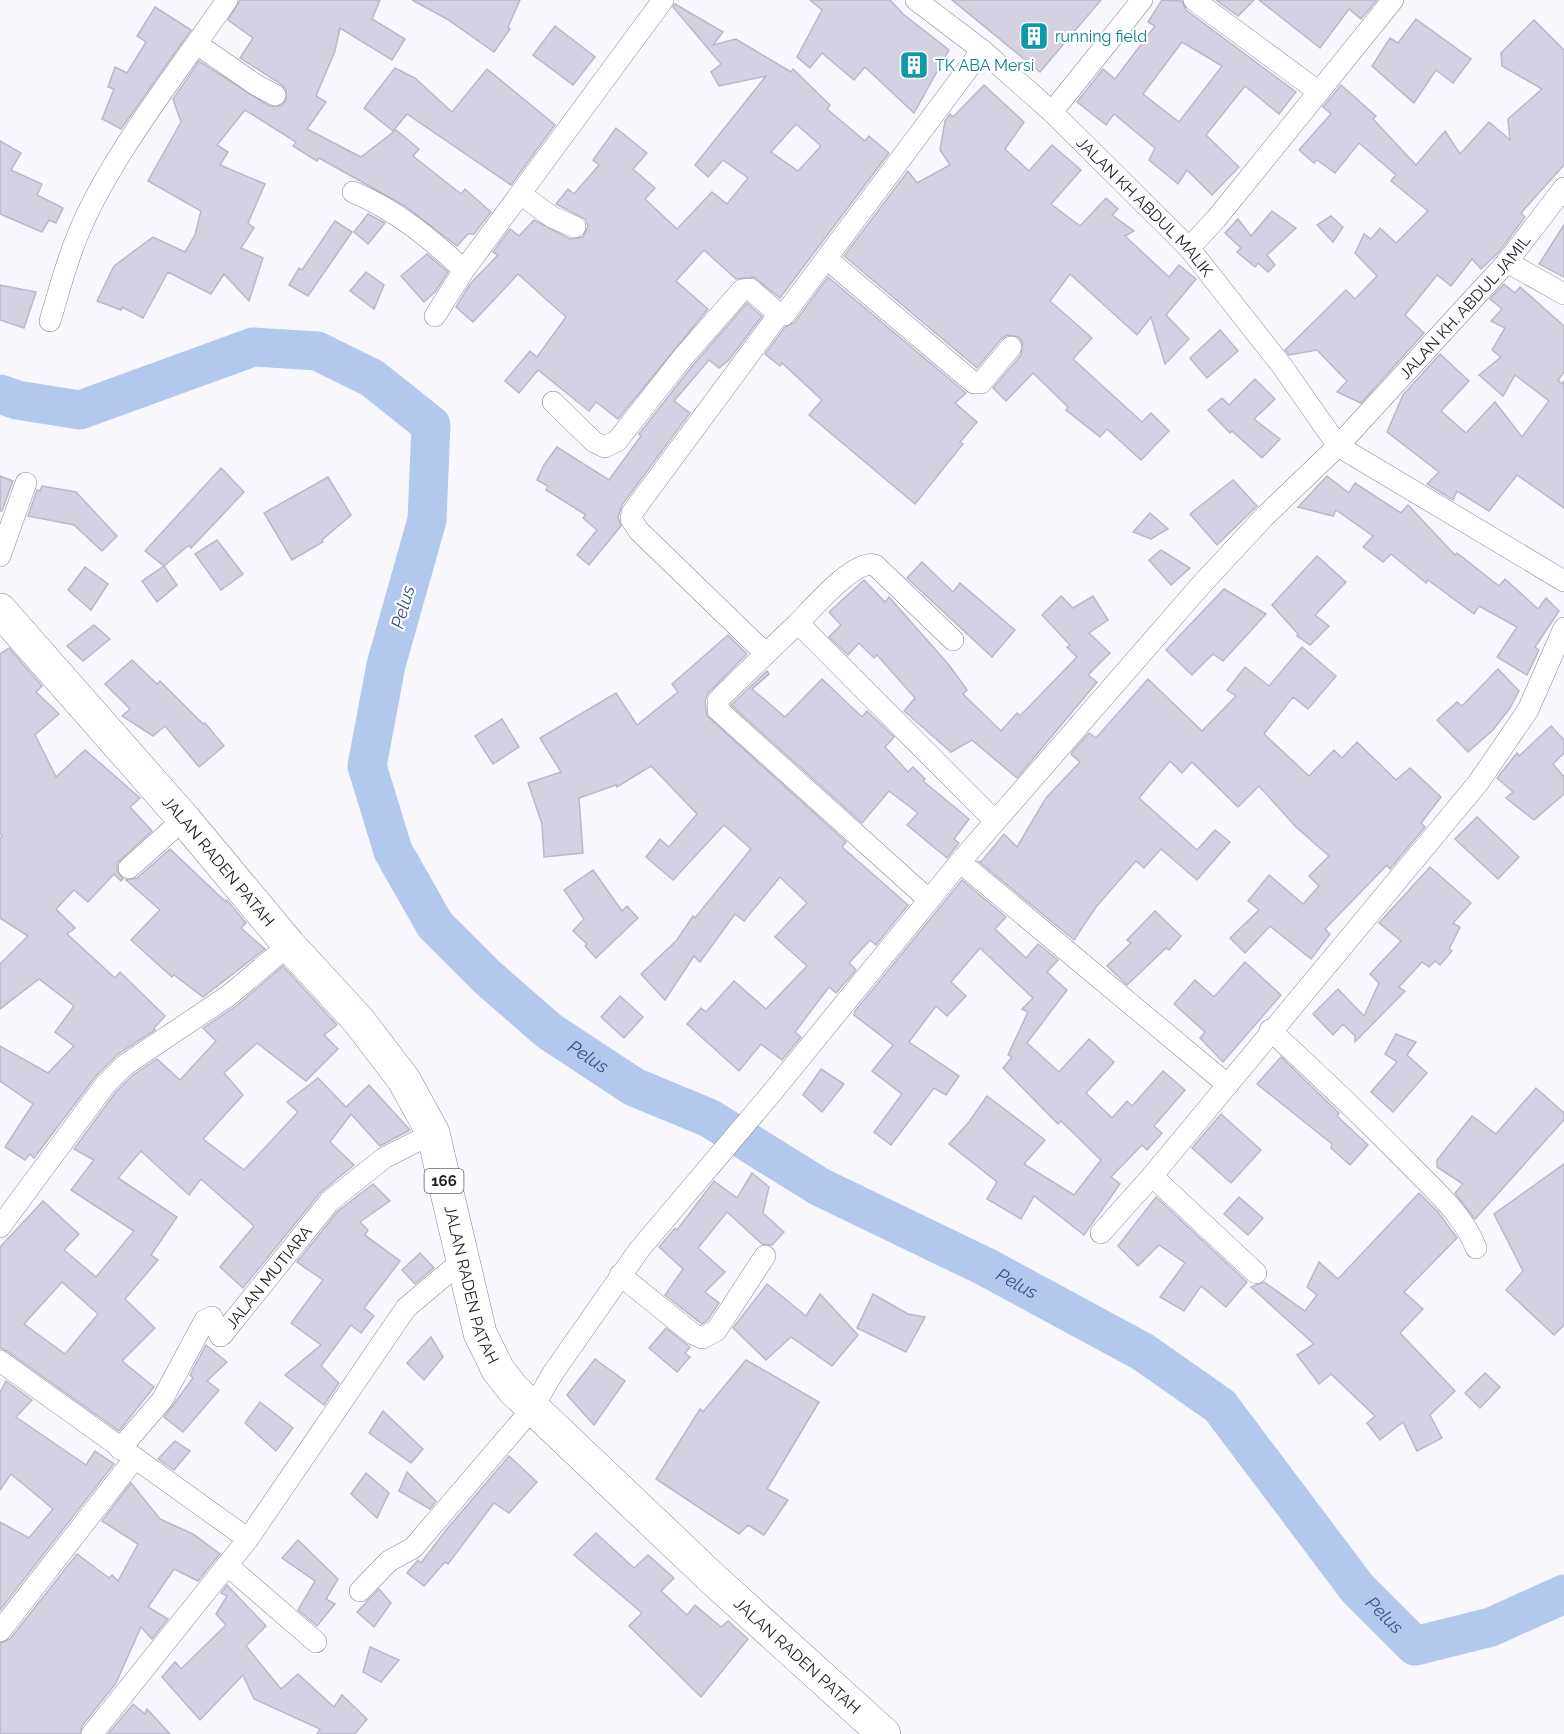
<svg xmlns="http://www.w3.org/2000/svg" width="1564" height="1734" font-family="Raleway,sans-serif">
  <style>
    .lines { fill: none; stroke-linecap: round; stroke-linejoin: round }
    .river { stroke: #b3c8ed; stroke-width: 39 }
    .building { fill: #d5d1e2; stroke: #bbb7c8; stroke-width: 1.5; fill-rule: evenodd }
    .street-casing { stroke: #8a8696; stroke-width: 22 }
    .primary-casing { stroke: #8a8696; stroke-width: 34 }
    .street { stroke: #fff; stroke-width: 21 }
    .primary { stroke: #fff; stroke-width: 33 }
    .labels { text-anchor: middle; stroke-width: 4.5; stroke-linejoin: round; paint-order: stroke }
    .shield { fill: #fff; stroke: #646367; stroke-width: 1.5 }
    .shield-label { font-size: 15px; font-weight: bold; fill: #212026 }
    .culture-label { font-size: 16px; fill: #0d838f; stroke: #fff; text-anchor: start }
    .street-label { font-size: 16px; fill: #212026; stroke: #fff }
    .water-label { font-size: 18px; font-style: italic; fill: #365182; stroke: #fff }
  </style>
  <rect width="100%" height="100%" fill="#f9f7fe"/>
  <g class="lines">
    <path class="river" id="s1" d="M0,394L17,400L80,410L253,347L317,351L372,378L431,425L427,520L386,665L367,766L393,851L435,925L486,976L549,1031L634,1087L709,1118L820,1187L986,1267L1143,1352L1220,1406L1357,1588L1415,1646L1491,1627L1564,1594"/>
  </g>
  <g class="building">
    <polygon points="240,0 380,0 372,19 405,39 392,60 340,28 335,51 316,96 326,102 307,129 361,157 396,130 419,149 413,156 461,194 465,189 491,212 474,234 468,234 457,246 405,206 319,158 317,161 293,146 296,142 245,110 217,145 228,152 220,165 265,184 248,223 254,228 241,248 263,258 249,301 224,274 211,294 168,272 143,318 122,307 121,310 97,301 114,266 153,237 185,252 195,235 201,211 148,181 181,122 173,99 199,61 269,106 281,106 286,100 286,89 281,84 240,58 253,38 228,20"/>
    <polygon points="412,0 520,0 508,27 510,29 494,52 447,19"/>
    <polygon points="810,0 890,0 903,14 949,50 914,113 865,67 854,80 822,53 810,68 797,57 822,10"/>
    <polygon points="952,0 1101,0 1040,72"/>
    <path d="M1162,0L1182,1L1186,10L1296,92L1279,114L1245,86L1206,135L1239,167L1212,195L1187,170L1178,184L1149,160L1155,148L1114,114L1106,125L1077,102L1103,69L1115,79L1155,26L1148,22ZM1182,42L1222,66L1179,122L1143,94Z"/>
    <polygon points="1216,0 1254,0 1238,16"/>
    <polygon points="1259,0 1377,0 1361,19 1349,9 1320,48"/>
    <path d="M675,4L723,32L713,45L736,39L791,72L793,69L830,105L827,109L865,141L869,136L889,153L780,298L754,277L736,279L704,250L676,281L708,309L618,419L596,402L589,411L538,370L519,393L505,381L530,351L537,357L566,317L518,274L473,322L456,307L470,284L498,255L493,252L510,229L519,236L534,220L570,239L583,237L588,226L585,219L556,204L568,189L574,194L599,165L593,160L616,128L647,153L633,169L655,188L645,199L677,229L712,192L727,204L748,178L723,160L708,177L695,165L766,76L719,86L711,72L721,64L673,7ZM796,124L821,146L798,171L771,152Z"/>
    <polygon points="155,7 191,30 121,129 102,119 114,89 108,87 115,67 127,73 146,42 137,36"/>
    <polygon points="1416,19 1471,59 1453,83 1436,70 1414,103 1372,66 1390,38 1398,43"/>
    <polygon points="1534,20 1564,50 1564,165 1521,213 1525,217 1499,252 1481,269 1472,259 1451,286 1437,275 1405,315 1424,333 1361,403 1337,392 1347,381 1317,350 1289,355 1285,350 1346,290 1355,299 1377,276 1355,253 1364,234 1371,239 1380,228 1396,243 1428,211 1391,181 1396,175 1359,143 1335,173 1317,160 1314,163 1299,150 1331,114 1323,107 1341,85 1376,116 1373,119 1416,165 1445,131 1460,154 1489,122 1510,140 1508,119 1542,89 1502,66 1501,53"/>
    <polygon points="555,26 595,57 573,85 533,55"/>
    <polygon points="395,68 415,78 452,112 487,69 555,125 511,185 407,114 393,131 364,108"/>
    <polygon points="984,85 1024,122 1005,149 1029,171 1052,145 1081,170 1051,204 1080,226 1106,198 1118,209 1112,215 1134,231 1125,236 1169,277 1179,265 1196,279 1166,315 1189,339 1165,364 1151,317 1137,335 1070,274 1050,301 1092,338 1073,359 1142,422 1151,413 1169,431 1141,460 1107,429 1100,437 1066,410 1068,407 1033,373 1006,401 993,388 1021,355 1023,343 1019,337 1007,335 1002,338 977,368 844,256 908,171 917,183 950,165 940,150 945,121 950,114 953,117"/>
    <polygon points="0,141 21,153 11,170 42,184 37,195 63,208 56,223 49,220 42,232 0,214"/>
    <polygon points="1272,211 1296,228 1267,255 1275,265 1268,272 1258,263 1255,267 1237,252 1241,248 1225,233 1238,219 1251,236"/>
    <polygon points="368,214 385,223 368,244 354,232"/>
    <polygon points="1331,216 1343,227 1333,242 1317,225"/>
    <polygon points="335,221 352,232 308,296 289,285 299,268 302,270"/>
    <polygon points="1564,225 1564,277 1539,264"/>
    <polygon points="427,254 448,272 436,291 424,302 401,276"/>
    <polygon points="366,272 384,285 374,309 350,291"/>
    <polygon points="828,277 966,393 955,403 977,422 960,442 963,444 915,504 809,415 822,400 782,363 780,366 765,354 785,327 794,323"/>
    <polygon points="1504,284 1515,293 1520,287 1564,326 1564,372 1558,380 1562,384 1564,381 1564,508 1517,475 1489,511 1457,491 1453,500 1427,484 1439,472 1387,432 1403,395 1440,354 1469,381 1441,411 1466,433 1495,402 1522,437 1549,401 1515,375 1503,396 1479,375 1501,357 1492,350 1505,328 1491,321 1502,309 1490,299"/>
    <polygon points="0,285 36,292 24,328 0,320"/>
    <polygon points="747,303 762,316 728,361 719,368 709,360 674,401 690,413 622,505 618,517 621,526 589,565 577,555 597,530 583,518 586,515 546,490 548,486 537,480 544,465 557,447 609,480 641,436 639,434 693,365"/>
    <polygon points="1220,330 1238,351 1207,378 1190,358"/>
    <polygon points="1255,379 1275,399 1254,419 1280,439 1262,458 1232,431 1230,433 1208,410 1222,398 1229,405"/>
    <polygon points="221,468 244,492 191,548 189,545 164,566 145,551"/>
    <polygon points="0,476 13,481 2,511 0,511"/>
    <polygon points="1327,476 1349,493 1355,483 1401,513 1408,505 1455,555 1457,553 1499,586 1505,579 1538,609 1546,598 1559,611 1535,647 1539,650 1527,675 1497,657 1517,627 1479,606 1474,614 1428,580 1426,583 1391,554 1383,562 1363,547 1373,536 1336,510 1333,516 1298,507"/>
    <polygon points="328,477 351,515 322,540 323,542 292,560 264,513"/>
    <polygon points="1233,480 1257,506 1217,545 1190,514"/>
    <polygon points="42,486 76,492 117,536 102,551 74,525 28,516 37,490 40,491"/>
    <polygon points="1150,513 1168,529 1151,539 1133,532"/>
    <polygon points="217,540 243,574 221,590 195,554"/>
    <polygon points="1161,550 1190,568 1171,585 1149,560"/>
    <polygon points="1317,556 1346,582 1315,615 1329,626 1310,645 1297,636 1298,634 1272,605"/>
    <polygon points="922,562 953,592 960,583 1015,630 992,657 907,578"/>
    <polygon points="164,566 177,585 157,602 142,581"/>
    <polygon points="85,567 108,584 91,610 68,590"/>
    <polygon points="864,580 885,602 889,597 949,665 967,690 963,694 1001,731 1017,713 1020,716 1077,657 1067,647 1070,645 1042,615 1061,596 1073,608 1093,596 1108,620 1089,633 1110,653 1088,675 1097,682 1017,778 972,740 951,752 904,711 915,698 877,655 874,658 859,643 848,655 829,637 841,625 829,612"/>
    <polygon points="1224,589 1266,614 1223,661 1213,654 1192,675 1166,650"/>
    <polygon points="94,625 110,639 83,661 67,646"/>
    <polygon points="728,635 747,654 708,693 705,701 707,716 846,842 842,847 908,905 876,945 870,940 849,963 856,970 836,993 829,987 795,1032 801,1037 782,1060 761,1044 739,1071 687,1024 701,1008 706,1012 734,981 766,1009 807,966 775,937 807,903 780,877 744,921 735,914 700,962 694,956 665,1000 641,974 677,940 693,916 695,918 751,849 724,825 673,880 646,857 660,839 669,847 697,814 651,766 617,787 616,785 579,798 583,853 544,857 542,824 528,783 561,772 540,738 616,693 637,725 678,692 672,684"/>
    <polygon points="1302,647 1336,676 1308,709 1293,697 1264,734 1309,776 1334,750 1342,758 1357,742 1396,780 1410,768 1441,797 1421,823 1425,827 1390,869 1387,865 1325,929 1330,934 1311,959 1270,926 1245,953 1230,938 1259,910 1248,901 1269,875 1303,904 1319,886 1309,876 1329,856 1296,827 1259,786 1238,807 1192,762 1182,773 1170,761 1139,798 1197,850 1215,830 1230,842 1197,880 1161,849 1144,868 1136,861 1096,907 1074,940 978,861 981,862 1004,834 1017,847 1046,798 1080,762 1071,754 1073,751 1089,733 1096,738 1148,679 1202,731 1236,696 1227,690 1245,667 1269,686"/>
    <polygon points="9,648 42,686 36,692 59,714 35,735 56,777 85,750 140,798 130,807 152,831 117,863 117,871 123,879 121,881 114,874 88,902 74,890 56,909 75,928 67,934 115,978 120,972 165,1016 154,1028 155,1030 118,1054 96,1076 34,1158 30,1154 25,1160 5,1147 33,1104 0,1081 0,1046 48,1073 74,1046 55,1032 74,1006 39,979 0,1009 0,964 28,936 0,918 0,839 2,836 0,833 0,654"/>
    <polygon points="132,660 157,684 160,681 203,724 205,723 224,746 199,767 165,726 153,736 122,716 130,709 105,684"/>
    <polygon points="1498,669 1519,691 1510,708 1493,730 1468,752 1437,720 1457,702 1462,706"/>
    <polygon points="767,671 769,674 752,689 785,717 822,679 862,717 867,711 894,737 885,747 908,772 913,767 925,779 923,781 969,819 954,839 959,843 947,858 907,825 918,813 889,791 862,823 731,705"/>
    <polygon points="502,719 519,747 493,764 475,736"/>
    <polygon points="1551,726 1564,740 1564,753 1553,764 1564,777 1564,794 1534,820 1506,798 1513,792 1497,778 1517,753 1519,756"/>
    <polygon points="1477,817 1519,857 1498,879 1455,839"/>
    <polygon points="170,849 226,902 227,900 246,923 241,928 265,949 203,997 174,975 172,977 131,940 160,910 126,880 137,878"/>
    <polygon points="1430,867 1471,903 1453,923 1460,927 1449,949 1452,951 1440,965 1435,961 1429,967 1422,962 1399,987 1405,991 1355,1042 1355,1036 1343,1024 1333,1035 1313,1014 1338,989 1364,1016 1379,983 1370,974 1401,941 1379,923"/>
    <polygon points="593,870 622,911 627,906 638,918 596,958 585,946 587,944 573,931 584,919 564,890"/>
    <polygon points="962,880 1006,917 995,929 1026,958 1038,944 1058,960 1047,972 1067,990 1027,1043 1059,1072 1089,1039 1114,1062 1086,1093 1112,1118 1127,1101 1132,1106 1163,1071 1185,1090 1154,1126 1162,1133 1147,1150 1142,1145 1111,1177 1120,1184 1084,1235 1034,1196 1021,1219 987,1199 997,1182 949,1144 969,1122 987,1096 1045,1140 1024,1164 1074,1195 1101,1160 1061,1121 1058,1124 1003,1068 1012,1057 1008,1055 1028,1012 1022,1009 1033,998 980,948 951,982 966,996 947,1016 936,1006 909,1042 959,1076 946,1095 934,1088 891,1145 874,1132 902,1094 872,1071 893,1045 854,1015 855,1011"/>
    <polygon points="1155,911 1181,936 1169,950 1166,948 1127,985 1107,966 1131,943 1127,940"/>
    <polygon points="1245,962 1281,995 1223,1062 1200,1038 1205,1032 1174,1004 1195,980 1214,997"/>
    <path d="M283,966L337,1025L324,1035L338,1049L306,1081L257,1043L224,1073L243,1095L203,1139L244,1170L298,1112L287,1102L318,1078L346,1107L369,1085L410,1130L380,1146L351,1114L330,1142L354,1165L319,1194L243,1288L220,1267L254,1226L201,1179L189,1195L141,1151L118,1178L177,1217L151,1255L158,1260L125,1299L155,1328L122,1361L154,1387L119,1431L7,1351L0,1348V1247L43,1201L79,1234L64,1250L96,1277L134,1231L71,1190L94,1160L74,1149L115,1093L133,1075L157,1059L180,1080L216,1041L203,1028L236,1006ZM62,1282L98,1314L65,1354L24,1324Z"/>
    <polygon points="620,996 643,1017 624,1038 601,1017"/>
    <polygon points="1396,1034 1416,1042 1407,1055 1427,1073 1393,1112 1371,1092 1397,1062 1385,1054"/>
    <polygon points="1281,1057 1336,1110 1339,1113 1337,1116 1368,1145 1350,1165 1331,1148 1332,1144 1257,1084"/>
    <polygon points="821,1069 844,1084 822,1112 803,1095"/>
    <polygon points="1536,1088 1564,1113 1564,1120 1475,1219 1455,1193 1463,1184 1437,1167 1437,1160 1472,1116 1496,1134"/>
    <polygon points="1221,1114 1261,1150 1231,1183 1192,1148"/>
    <polygon points="1564,1164 1564,1325 1554,1335 1506,1290 1523,1271 1494,1214"/>
    <polygon points="752,1173 769,1187 763,1213 784,1232 772,1245 762,1244 727,1212 698,1248 725,1272 705,1292 719,1303 707,1321 702,1324 665,1295 683,1269 659,1247 675,1228 677,1230 714,1181 737,1198"/>
    <polygon points="373,1184 390,1201 360,1222 368,1230 365,1235 400,1261 364,1308 374,1316 361,1333 351,1325 321,1366 339,1383 324,1405 285,1375 321,1345 291,1323 323,1280 297,1262 338,1211"/>
    <polygon points="1419,1193 1438,1212 1457,1238 1404,1292 1423,1309 1400,1333 1455,1391 1430,1415 1442,1438 1417,1451 1403,1422 1380,1440 1367,1423 1375,1416 1331,1374 1319,1384 1297,1355 1314,1344 1251,1287 1264,1282 1305,1311 1317,1295 1307,1287 1319,1262 1338,1279"/>
    <polygon points="1156,1197 1247,1282 1226,1307 1201,1286 1184,1311 1160,1297 1185,1263 1159,1245 1138,1266 1118,1246"/>
    <polygon points="1239,1197 1263,1218 1248,1235 1224,1214"/>
    <polygon points="420,1253 434,1268 415,1284 402,1270"/>
    <polygon points="767,1284 806,1316 820,1294 858,1335 832,1366 791,1337 766,1360 733,1328"/>
    <polygon points="873,1294 908,1314 925,1317 906,1352 857,1328"/>
    <polygon points="666,1328 690,1347 685,1353 690,1357 677,1372 649,1348"/>
    <polygon points="431,1337 443,1357 424,1380 407,1363"/>
    <polygon points="206,1345 227,1362 207,1381 219,1390 183,1432 164,1417 193,1378 190,1375"/>
    <polygon points="595,1359 625,1381 594,1425 567,1395"/>
    <polygon points="746,1360 819,1402 767,1489 788,1500 764,1535 748,1525 739,1534 656,1479 700,1409 703,1412"/>
    <polygon points="1485,1373 1500,1387 1480,1408 1465,1393"/>
    <polygon points="6,1381 32,1400 16,1417 86,1465 95,1451 114,1464 0,1610 0,1522 29,1538 53,1509 11,1474 0,1490 0,1392"/>
    <polygon points="260,1402 293,1428 276,1451 245,1423"/>
    <polygon points="383,1411 423,1449 411,1463 369,1433"/>
    <polygon points="175,1441 190,1451 174,1470 158,1459"/>
    <polygon points="509,1456 537,1482 509,1513 494,1503 448,1564 445,1562 424,1586 407,1573 418,1560 421,1563 446,1530"/>
    <polygon points="407,1472 436,1501 430,1509 399,1491"/>
    <polygon points="366,1473 389,1493 377,1518 351,1494"/>
    <polygon points="131,1483 160,1519 193,1534 220,1554 198,1581 174,1569 148,1607 168,1619 152,1639 141,1627 116,1683 82,1726 80,1734 0,1734 0,1643 10,1639 77,1554 109,1578 112,1575 118,1581 138,1544 102,1521"/>
    <polygon points="596,1533 634,1568 648,1555 674,1578 661,1591 687,1615 695,1605 721,1627 728,1621 748,1639 701,1697 629,1626 642,1613 574,1555"/>
    <polygon points="298,1540 338,1579 326,1599 335,1604 317,1626 298,1610 315,1581 282,1558"/>
    <polygon points="227,1585 266,1626 246,1646 281,1689 298,1674 334,1707 342,1695 367,1719 355,1734 317,1734 320,1729 254,1699 243,1675 200,1720 162,1677 175,1662 181,1669 226,1625 216,1614 227,1596 221,1593"/>
    <polygon points="379,1589 391,1603 374,1627 357,1612"/>
    <polygon points="370,1647 399,1660 381,1682 363,1672"/>
    <polygon points="133,1704 145,1714 147,1709 170,1734 108,1734"/>
  </g>
  <g class="lines">
    <g class="street-casing">
      <g id="street">
        <path id="s2" d="M916,0L982,50L1052,112L1189,248L1282,366L1338,446L1564,581"/>
        <polyline points="1194,0 1319,92"/>
        <polyline points="197,44 256,85 275,95"/>
        <polyline points="1052,112 1142,0"/>
        <path d="M353,192C396,210 431,239 464,270"/>
        <polyline points="522,195 552,217 575,227"/>
        <polyline points="1189,248 1216,219 1393,0"/>
        <polyline points="827,259 974,383 981,383 1011,347"/>
        <polyline points="1507,262 1564,294"/>
        <polyline points="435,316 464,270 663,0"/>
        <path d="M50,321C58,295 65,267 75,242C106,161 178,72 227,0"/>
        <polyline points="553,402 594,442 605,447 617,441 683,357 742,290 750,289 779,314 784,315 982,50"/>
        <polyline points="0,556 26,483"/>
        <polyline points="798,623 722,696 718,701 718,710 929,900"/>
        <path d="M953,640L875,565C854,559 813,608 798,623L995,821"/>
        <polyline points="766,654 639,531 631,519 632,513 779,314"/>
        <polyline points="960,862 1228,1085"/>
        <polyline points="129,868 184,819"/>
        <path d="M1270,1030C1318,1074 1365,1119 1410,1165C1435,1191 1463,1214 1476,1248"/>
        <polyline points="1152,1176 1256,1273"/>
        <polyline points="0,1227 105,1085 125,1065 228,996 289,945"/>
        <polyline points="1101,1233 1152,1176 1478,783 1528,710 1564,628"/>
        <polyline points="620,1275 693,1334 702,1338 716,1331 765,1256"/>
        <polyline points="0,1361 248,1539"/>
        <path id="s3" d="M120,1449L162,1400L205,1320L212,1317L220,1336L222,1335L329,1202L384,1158L433,1133"/>
        <polyline points="227,1565 316,1642"/>
        <path id="s4" d="M360,1591L389,1561L413,1548L532,1409L553,1373L639,1250L770,1095L960,862L1201,585L1264,517L1338,446L1507,262L1564,188"/>
        <polyline points="0,1631 135,1458"/>
        <polyline points="92,1734 248,1539 406,1308 463,1260"/>
      </g>
    </g>
    <g class="primary-casing">
      <g id="primary">
        <path id="s5" d="M0,610L184,819L289,945L359,1021L404,1080L433,1133L480,1333L498,1370L513,1389L713,1579L884,1734"/>
      </g>
    </g>
    <use href="#street" class="street"/>
    <use href="#primary" class="primary"/>
  </g>
  <defs>
    <g id="building-square" transform="scale(1.5)"><rect x="-9" y="-9" width="18" height="18" rx="4" fill="#0f9aa8" stroke="#fff"/><path d="M-4-6H4V6H1V3H-1V6H-4ZM-2.5-4.3h1.7v1.8h-1.7ZM.8-4.3h1.7v1.8H.8ZM-2.5-1h1.7V.8h-1.7ZM.8-1h1.7V.8H.8Z" fill="#fff"/></g>
  </defs>
  <g fill-rule="evenodd">
    <use href="#building-square" x="1034" y="36"/>
    <use href="#building-square" x="914" y="65"/>
  </g>
  <g class="labels">
    <rect class="shield" x="424.5" y="1169" width="39" height="24" rx="4.5"/>
    <g class="shield-label">
      <text x="444" y="1186">166</text>
    </g>
    <g class="culture-label">
      <text x="1055" y="42">running field</text>
      <text x="935" y="71">TK ABA Mersi</text>
    </g>
    <g class="street-label">
      <text dy="6" stroke="none"><textPath href="#s2" startOffset="309">JALAN KH ABDUL MALIK</textPath></text>
      <text dy="6" stroke="none"><textPath href="#s4" startOffset="1698">JALAN KH. ABDUL JAMIL</textPath></text>
      <text dy="6" stroke="none"><textPath href="#s5" startOffset="333">JALAN RADEN PATAH</textPath></text>
      <text dy="6" stroke="none"><textPath href="#s3" startOffset="260">JALAN MUTIARA</textPath></text>
      <text dy="6" stroke="none"><textPath href="#s5" startOffset="837">JALAN RADEN PATAH</textPath></text>
      <text dy="6" stroke="none"><textPath href="#s5" startOffset="1341">JALAN RADEN PATAH</textPath></text>
    </g>
    <g class="water-label">
      <text transform="translate(403 607) rotate(-74)" y="6">Pelus</text>
      <text dy="6" stroke="none"><textPath href="#s1" startOffset="1192">Pelus</textPath></text>
      <text dy="6" stroke="none"><textPath href="#s1" startOffset="1678">Pelus</textPath></text>
      <text dy="6" stroke="none"><textPath href="#s1" startOffset="2182">Pelus</textPath></text>
    </g>
  </g>
</svg>
